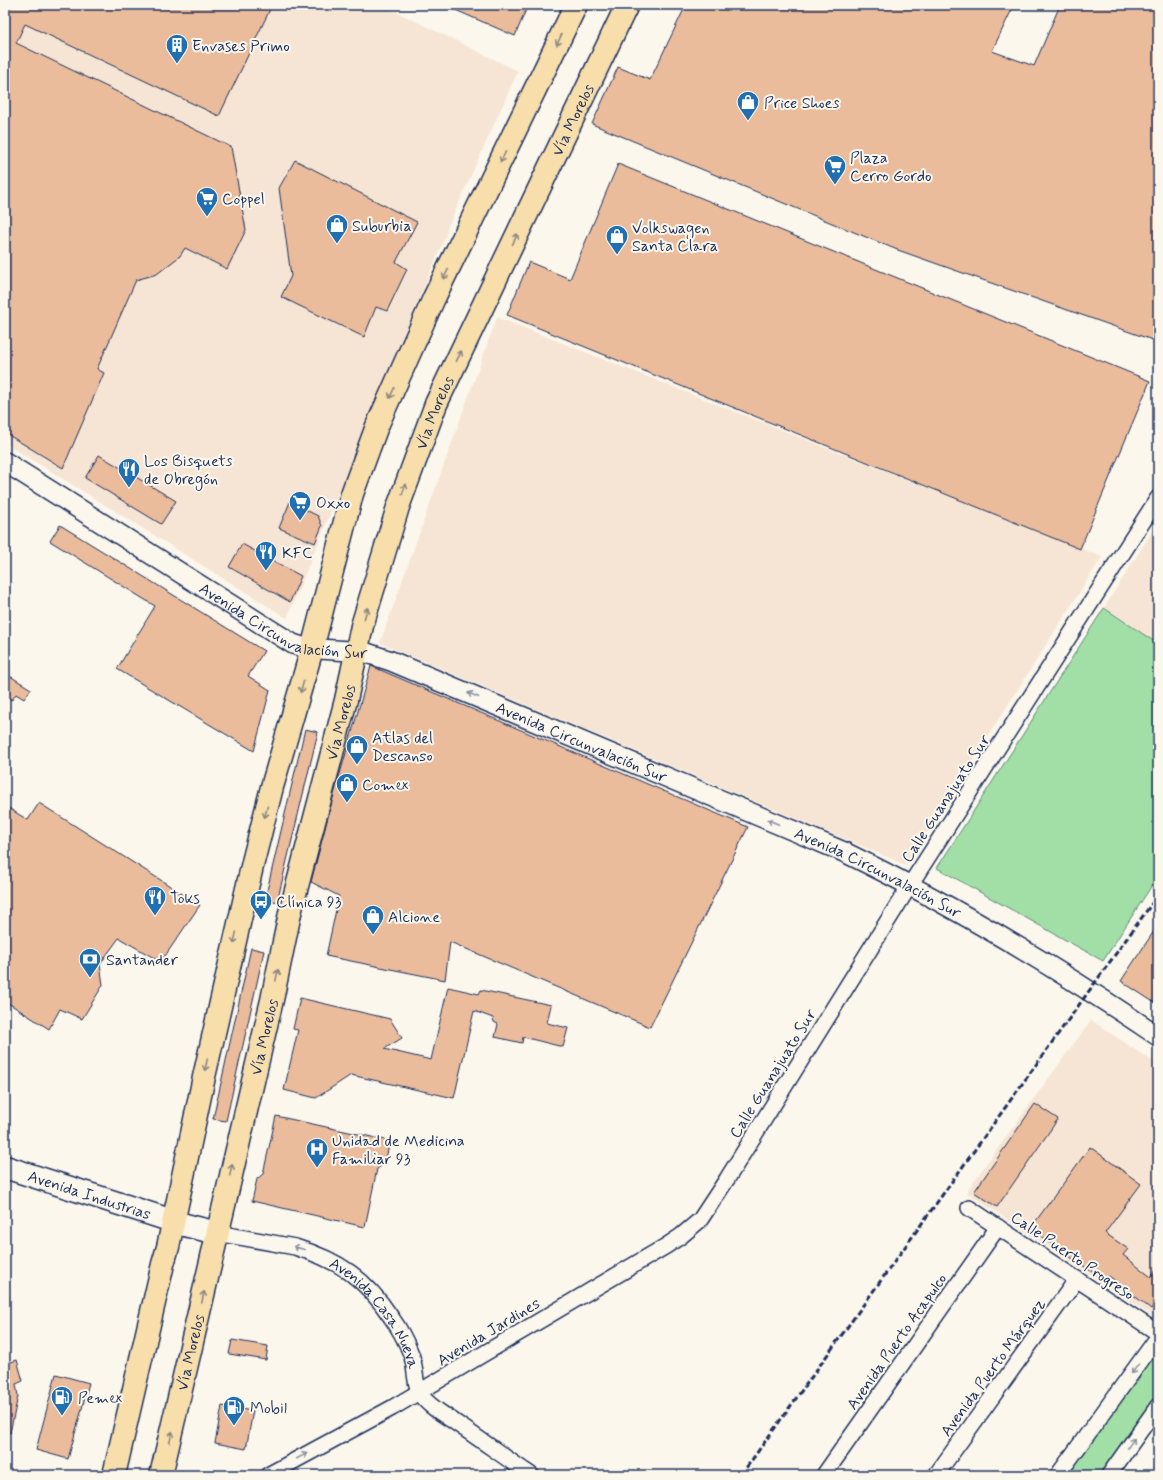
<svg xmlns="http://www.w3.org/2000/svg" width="1163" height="1480" font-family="Mynerve,sans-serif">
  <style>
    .built { fill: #f6e5d4 }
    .green { fill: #a2dfa6; stroke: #5e8782 }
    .building { fill: #ebbc9c; stroke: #1b2f5e }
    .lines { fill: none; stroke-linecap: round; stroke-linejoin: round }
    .minor-casing { stroke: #1b2f5e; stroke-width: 18 }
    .tertiary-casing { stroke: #1b2f5e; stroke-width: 22 }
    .secondary-casing { stroke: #1b2f5e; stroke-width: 25 }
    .primary-casing { stroke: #1b2f5e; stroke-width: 25 }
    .minor { stroke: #fbf7ec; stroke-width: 15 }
    .tertiary { stroke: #fbf7ec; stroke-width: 19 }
    .secondary { stroke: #fbf7ec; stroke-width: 22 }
    .primary { stroke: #f8deab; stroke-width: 22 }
    .rail { stroke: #1b2f5e; stroke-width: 3; stroke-dasharray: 6 3; stroke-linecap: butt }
    .oneway { stroke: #8a8684 }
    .oneway2 { stroke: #8b93a5 }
    .labels { text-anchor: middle; stroke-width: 4; stroke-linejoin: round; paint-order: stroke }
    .poi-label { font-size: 16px; fill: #1b2f5e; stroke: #fbf7ec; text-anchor: start }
    .street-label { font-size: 16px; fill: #1b2f5e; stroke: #fbf7ec }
  </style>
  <rect width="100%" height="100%" fill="#fbf7ec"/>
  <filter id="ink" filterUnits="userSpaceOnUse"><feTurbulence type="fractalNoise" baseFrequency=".025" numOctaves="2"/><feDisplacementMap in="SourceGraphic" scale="8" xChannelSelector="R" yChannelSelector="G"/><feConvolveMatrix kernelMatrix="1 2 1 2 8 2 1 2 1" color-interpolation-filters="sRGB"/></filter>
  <g filter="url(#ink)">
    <g class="built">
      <polygon points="5,5 382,5 518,71 447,229 448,230 287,618 5,443"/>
      <polygon points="497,317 1102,557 906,865 380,643"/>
      <polygon points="1158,522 1158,644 1104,608"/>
      <polygon points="1091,1020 1158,1065 1158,1308 1152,1316 966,1192"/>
    </g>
    <g class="green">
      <polygon points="1104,608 1158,644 1158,876 1103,961 937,868"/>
      <polygon points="1158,1347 1158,1401 1105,1475 1065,1475"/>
    </g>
    <g class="building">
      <polygon points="5,5 272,5 219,116 25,24 16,43 231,147 246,230 227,269 185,248 180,256 157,274 136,280 97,369 104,373 63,468 5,433"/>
      <polygon points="444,5 528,5 515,36"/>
      <polygon points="686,5 1014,5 992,51 1034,66 1060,5 1158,5 1158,342 895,249 592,124 618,67 650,80"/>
      <polygon points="295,160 417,222 396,262 407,269 387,311 376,307 364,337 281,297 291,276 279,188"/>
      <polygon points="618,164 1150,381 1080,549 507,315 529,262 570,279"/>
      <polygon points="99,455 176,501 161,524 85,478"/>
      <polygon points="290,502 318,516 322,526 315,543 279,528"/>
      <polygon points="60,525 264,651 248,676 270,690 254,751 117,669 155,606 50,541"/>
      <polygon points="242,544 301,576 290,602 229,567"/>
      <polygon points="371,666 748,827 650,1027 450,942 445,980 326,956 339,896 311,882 333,798"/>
      <polygon points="5,673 31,689 24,699 16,694 12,700 5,696"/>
      <polygon points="305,729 318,732 277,902 265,899"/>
      <polygon points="39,803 200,905 165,956 156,959 119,938 100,964 103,985 82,1019 60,1009 49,1029 5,1001 5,806 28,820"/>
      <polygon points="1158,925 1158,1005 1121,981"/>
      <polygon points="251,948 264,951 226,1121 213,1119"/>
      <polygon points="448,987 479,994 481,990 551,1005 547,1023 568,1028 563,1047 523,1037 522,1043 495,1037 498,1024 494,1022 493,1018 474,1011 454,1098 351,1075 316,1098 284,1090 298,1030 293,1029 300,998 390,1019 402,1038 384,1049 431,1060"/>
      <polygon points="1035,1104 1058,1119 997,1207 974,1192"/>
      <polygon points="276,1116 390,1141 385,1163 377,1169 365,1227 252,1201 257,1179 263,1174"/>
      <polygon points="1090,1147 1141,1184 1105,1233 1128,1249 1123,1255 1151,1277 1158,1266 1158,1300 1151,1309 1109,1276 1105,1281 1030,1229"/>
      <polygon points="232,1340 268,1346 266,1360 229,1354"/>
      <polygon points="17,1360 23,1381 16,1384 18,1396 10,1433 5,1432 5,1364"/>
      <polygon points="56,1374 89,1383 68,1459 36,1450"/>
      <polygon points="222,1406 253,1411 246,1449 215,1443"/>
    </g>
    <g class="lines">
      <g class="minor-casing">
        <g id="minor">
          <polyline points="969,1208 1158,1333"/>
          <path id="s1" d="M217,1233L295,1247C339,1260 366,1279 391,1317C399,1328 406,1341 411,1354C416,1366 414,1385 421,1395C429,1407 445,1415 456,1423C481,1440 506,1458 531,1475"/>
          <polyline points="268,1475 392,1408 666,1246 681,1236 700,1220 727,1179 910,885 1158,498"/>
          <polyline points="824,1475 998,1227"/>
          <polyline points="936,1475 1077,1279"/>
          <polyline points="1058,1475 1158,1337"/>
          <polyline points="1109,1475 1158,1406"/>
        </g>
      </g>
      <g class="tertiary-casing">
        <g id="tertiary">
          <path id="s2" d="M5,462L293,644L305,648L364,652L391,661L844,852C953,905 1057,968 1158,1036"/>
        </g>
      </g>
      <g class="secondary-casing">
        <g id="secondary">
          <path id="s3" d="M5,1167L185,1225L217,1233"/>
        </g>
      </g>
      <g class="primary-casing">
        <g id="primary">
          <polyline points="114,1475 163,1264 168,1247 204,1077 253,862 272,787 312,649 352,494 377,426 434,298 576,5"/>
          <path id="s4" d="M161,1475L272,1000L290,913L346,700L362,626L398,507L436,404L627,5"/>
        </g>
      </g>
      <use href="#minor" class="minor"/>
      <use href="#tertiary" class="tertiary"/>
      <use href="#secondary" class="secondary"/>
      <use href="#primary" class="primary"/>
      <polyline class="rail" points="741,1475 1158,895"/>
    </g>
    <defs><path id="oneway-shaft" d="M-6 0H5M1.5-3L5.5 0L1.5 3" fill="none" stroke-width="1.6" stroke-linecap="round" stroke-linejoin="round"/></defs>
    <g class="oneway">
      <use href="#oneway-shaft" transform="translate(559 40) rotate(115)"/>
      <use href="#oneway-shaft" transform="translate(503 157) rotate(116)"/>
      <use href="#oneway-shaft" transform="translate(515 239) rotate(-65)"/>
      <use href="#oneway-shaft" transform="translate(446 274) rotate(116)"/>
      <use href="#oneway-shaft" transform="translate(459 356) rotate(-64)"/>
      <use href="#oneway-shaft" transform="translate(392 393) rotate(114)"/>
      <use href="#oneway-shaft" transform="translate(404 489) rotate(-71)"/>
      <use href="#oneway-shaft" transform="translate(366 613) rotate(-73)"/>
      <use href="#oneway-shaft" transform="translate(302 687) rotate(106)"/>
      <use href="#oneway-shaft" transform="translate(266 812) rotate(104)"/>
      <use href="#oneway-shaft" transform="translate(235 938) rotate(103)"/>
      <use href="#oneway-shaft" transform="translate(277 975) rotate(-78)"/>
      <use href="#oneway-shaft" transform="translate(206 1065) rotate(103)"/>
      <use href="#oneway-shaft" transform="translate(231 1170) rotate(-77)"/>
      <use href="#oneway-shaft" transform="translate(203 1297) rotate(-78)"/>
      <use href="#oneway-shaft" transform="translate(171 1437) rotate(-76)"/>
    </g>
    <g class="oneway2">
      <use href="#oneway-shaft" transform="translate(473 695) rotate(-157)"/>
      <use href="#oneway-shaft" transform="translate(773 822) rotate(-157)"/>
      <use href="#oneway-shaft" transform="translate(299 1248) rotate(-164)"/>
      <use href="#oneway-shaft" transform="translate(1135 1369) rotate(126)"/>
      <use href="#oneway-shaft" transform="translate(1131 1443) rotate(-55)"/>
      <use href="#oneway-shaft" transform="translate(302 1456) rotate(-28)"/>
    </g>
  </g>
  <defs>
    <g id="building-pin" transform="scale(1.15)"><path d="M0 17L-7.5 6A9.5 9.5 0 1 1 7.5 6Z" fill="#1f6fb2" stroke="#fbf7ec"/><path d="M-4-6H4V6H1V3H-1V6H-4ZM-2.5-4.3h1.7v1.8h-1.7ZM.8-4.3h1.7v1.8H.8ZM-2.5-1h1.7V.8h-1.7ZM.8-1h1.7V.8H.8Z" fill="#fff"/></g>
    <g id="shop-pin" transform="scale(1.15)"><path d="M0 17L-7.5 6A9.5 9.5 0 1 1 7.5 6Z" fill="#1f6fb2" stroke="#fbf7ec"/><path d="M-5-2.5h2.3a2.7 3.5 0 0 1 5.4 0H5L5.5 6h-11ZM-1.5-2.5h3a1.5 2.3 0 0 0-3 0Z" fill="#fff"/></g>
    <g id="supermarket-pin" transform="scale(1.15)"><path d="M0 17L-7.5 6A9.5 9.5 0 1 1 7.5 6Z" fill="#1f6fb2" stroke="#fbf7ec"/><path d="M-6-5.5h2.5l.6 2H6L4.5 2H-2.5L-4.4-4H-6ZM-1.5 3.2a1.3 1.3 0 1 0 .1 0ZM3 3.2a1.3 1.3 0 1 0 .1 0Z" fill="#fff"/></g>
    <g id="restaurant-pin" transform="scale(1.15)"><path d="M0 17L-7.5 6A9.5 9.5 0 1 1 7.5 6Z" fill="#1f6fb2" stroke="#fbf7ec"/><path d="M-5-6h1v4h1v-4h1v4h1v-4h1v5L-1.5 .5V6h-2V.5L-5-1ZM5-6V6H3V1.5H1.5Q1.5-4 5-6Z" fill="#fff"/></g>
    <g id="bus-pin" transform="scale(1.15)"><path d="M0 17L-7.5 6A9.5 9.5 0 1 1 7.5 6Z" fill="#1f6fb2" stroke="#fbf7ec"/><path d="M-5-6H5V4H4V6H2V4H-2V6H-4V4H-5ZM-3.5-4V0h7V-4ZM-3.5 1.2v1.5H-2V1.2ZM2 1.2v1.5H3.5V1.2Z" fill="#fff"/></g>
    <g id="bank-pin" transform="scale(1.15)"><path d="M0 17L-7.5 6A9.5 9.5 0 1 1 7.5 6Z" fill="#1f6fb2" stroke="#fbf7ec"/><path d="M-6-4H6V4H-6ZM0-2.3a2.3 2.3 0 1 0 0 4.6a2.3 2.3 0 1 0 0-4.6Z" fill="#fff"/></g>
    <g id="hospital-pin" transform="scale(1.15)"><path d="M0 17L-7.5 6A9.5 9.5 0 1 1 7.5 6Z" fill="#1f6fb2" stroke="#fbf7ec"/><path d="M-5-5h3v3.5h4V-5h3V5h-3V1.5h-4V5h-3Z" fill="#fff"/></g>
    <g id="fuel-pin" transform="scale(1.15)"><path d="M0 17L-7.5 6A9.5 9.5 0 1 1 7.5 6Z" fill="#1f6fb2" stroke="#fbf7ec"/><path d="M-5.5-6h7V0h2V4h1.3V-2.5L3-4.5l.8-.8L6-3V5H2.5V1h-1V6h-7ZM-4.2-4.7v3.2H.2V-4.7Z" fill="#fff"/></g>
  </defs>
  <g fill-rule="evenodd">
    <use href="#building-pin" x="177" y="45"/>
    <use href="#shop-pin" x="748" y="102"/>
    <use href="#supermarket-pin" x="835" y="166"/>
    <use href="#supermarket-pin" x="207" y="198"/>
    <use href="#shop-pin" x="337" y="225"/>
    <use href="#shop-pin" x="617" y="236"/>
    <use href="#restaurant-pin" x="129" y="469"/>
    <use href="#supermarket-pin" x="300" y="502"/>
    <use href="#restaurant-pin" x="266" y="552"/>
    <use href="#shop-pin" x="357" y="746"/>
    <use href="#shop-pin" x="347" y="784"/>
    <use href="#restaurant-pin" x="155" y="897"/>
    <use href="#bus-pin" x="261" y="901"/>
    <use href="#shop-pin" x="373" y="916"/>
    <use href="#bank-pin" x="90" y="959"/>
    <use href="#hospital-pin" x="317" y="1149"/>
    <use href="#fuel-pin" x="62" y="1397"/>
    <use href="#fuel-pin" x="234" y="1407"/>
  </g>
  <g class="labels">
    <g class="poi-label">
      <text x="192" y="51">Envases Primo</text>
      <text x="764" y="108">Price Shoes</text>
      <text x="850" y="163">Plaza<tspan x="850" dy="18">Cerro Gordo</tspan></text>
      <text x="222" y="204">Coppel</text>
      <text x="352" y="231">Suburbia</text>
      <text x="632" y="233">Volkswagen<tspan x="632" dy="18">Santa Clara</tspan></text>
      <text x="144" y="466">Los Bisquets<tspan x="144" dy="18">de Obregón</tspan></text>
      <text x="316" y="508">Oxxo</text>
      <text x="282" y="558">KFC</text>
      <text x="372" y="743">Atlas del<tspan x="372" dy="18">Descanso</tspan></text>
      <text x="362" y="790">Comex</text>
      <text x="170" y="903">Toks</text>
      <text x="276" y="907">Clínica 93</text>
      <text x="388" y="922">Alcione</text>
      <text x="106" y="965">Santander</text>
      <text x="332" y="1146">Unidad de Medicina<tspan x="332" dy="18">Familiar 93</tspan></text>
      <text x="78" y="1403">Pemex</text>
      <text x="250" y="1413">Mobil</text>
    </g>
    <g class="street-label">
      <text dy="6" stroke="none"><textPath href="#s4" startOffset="1422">Vía Morelos</textPath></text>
      <text dy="6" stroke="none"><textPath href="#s4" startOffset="1098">Vía Morelos</textPath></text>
      <text dy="6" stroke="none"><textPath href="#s2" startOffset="324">Avenida Circunvalación Sur</textPath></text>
      <text dy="6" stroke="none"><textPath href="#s4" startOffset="774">Vía Morelos</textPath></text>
      <text dy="6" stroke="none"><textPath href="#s2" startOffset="648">Avenida Circunvalación Sur</textPath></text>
      <text transform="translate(945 798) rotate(-57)" y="6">Calle Guanajuato Sur</text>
      <text dy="6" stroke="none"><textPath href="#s2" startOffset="972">Avenida Circunvalación Sur</textPath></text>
      <text dy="6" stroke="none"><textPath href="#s4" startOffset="450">Vía Morelos</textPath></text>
      <text transform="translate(772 1073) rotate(-58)" y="6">Calle Guanajuato Sur</text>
      <text dy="6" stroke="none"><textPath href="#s3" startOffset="89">Avenida Industrias</textPath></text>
      <text transform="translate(1073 1255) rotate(34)" y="6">Calle Puerto Progreso</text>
      <text dy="6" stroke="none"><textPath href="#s1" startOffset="188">Avenida Casa Nueva</textPath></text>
      <text transform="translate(488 1331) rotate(-31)" y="6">Avenida Jardines</text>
      <text transform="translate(896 1341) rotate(-55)" y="6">Avenida Puerto Acapulco</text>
      <text dy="6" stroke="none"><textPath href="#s4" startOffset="126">Vía Morelos</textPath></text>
      <text transform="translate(992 1367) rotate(-54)" y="6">Avenida Puerto Márquez</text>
    </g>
  </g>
  <rect width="1163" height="1480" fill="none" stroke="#fbf7ec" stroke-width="20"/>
  <rect x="10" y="10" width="1143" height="1460" fill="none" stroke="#1b2f5e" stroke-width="1.5" filter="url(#ink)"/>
</svg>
